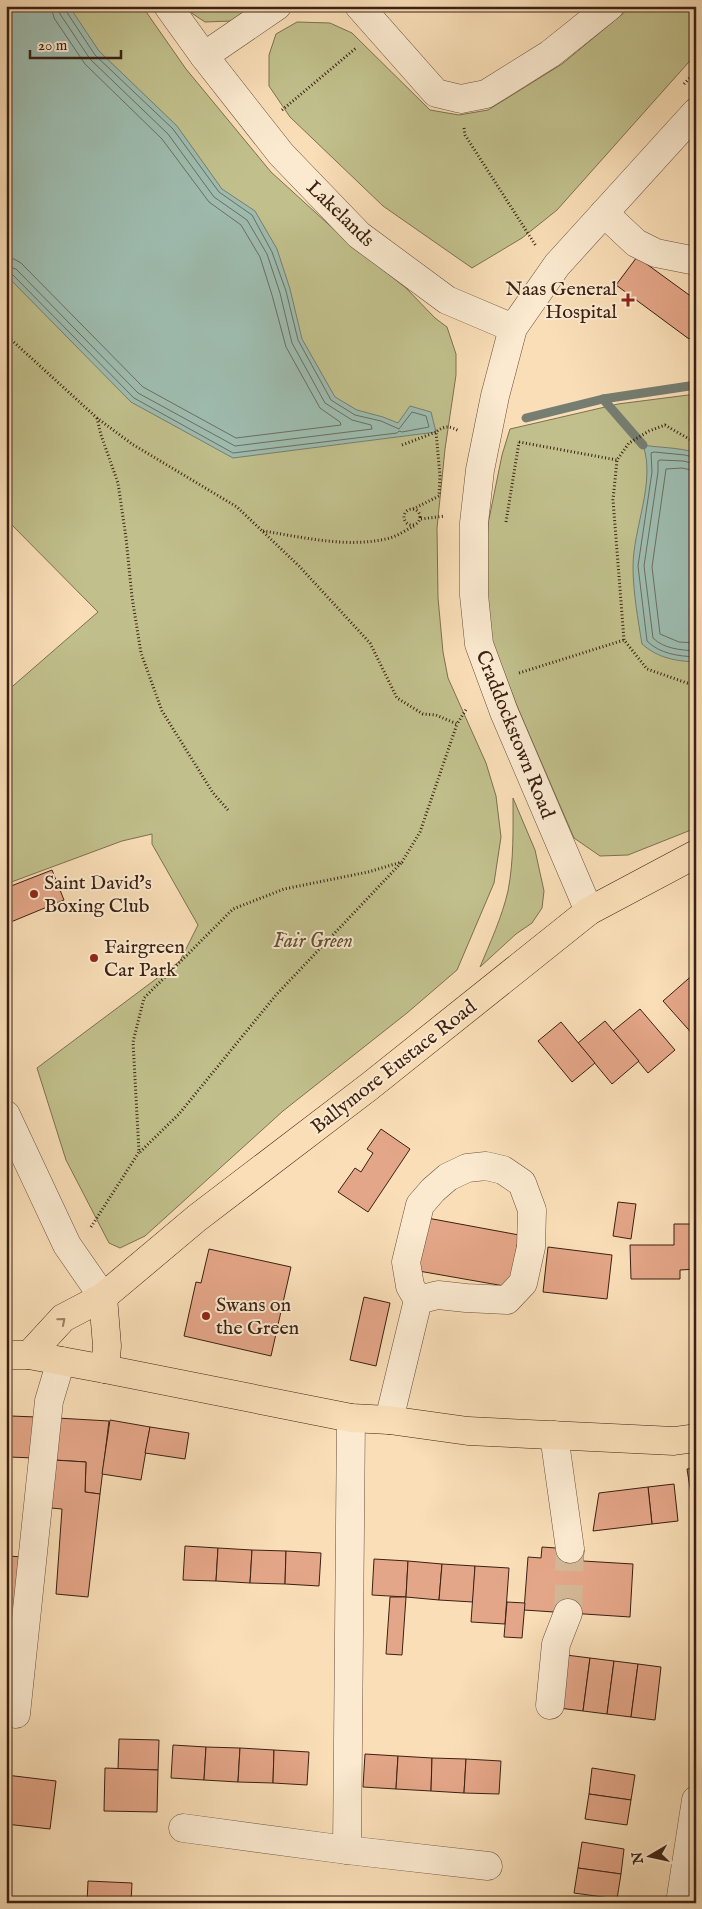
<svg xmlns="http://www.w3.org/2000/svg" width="702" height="1909" font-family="'IM FELL English',serif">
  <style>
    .green { fill: #c1c08c; stroke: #7e7050 }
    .water { fill: #9ebcaf; stroke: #767e71 }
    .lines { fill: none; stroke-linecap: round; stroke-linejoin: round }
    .shore { stroke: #6c6e61; stroke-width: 1 }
    .stream { stroke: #767e71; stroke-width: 9 }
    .building { fill: #e4a688; stroke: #3b2013 }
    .minor-tunnel { stroke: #d3b896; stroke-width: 28; stroke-dasharray: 28 14; stroke-linecap: butt }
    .minor-casing { stroke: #6a503c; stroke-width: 29 }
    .major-casing { stroke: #3b2013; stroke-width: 29 }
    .path { stroke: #3b2013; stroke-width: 3; stroke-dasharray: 1 2.5; stroke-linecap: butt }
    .minor { stroke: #fbead0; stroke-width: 28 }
    .major { stroke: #f9deb7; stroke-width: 28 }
    .oneway { stroke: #9a7f65 }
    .poi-dot { fill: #8f2418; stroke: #fbead0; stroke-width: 2 }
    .labels { text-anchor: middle; stroke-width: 4; stroke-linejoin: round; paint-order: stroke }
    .street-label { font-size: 20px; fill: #3b2013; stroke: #fbead0 }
    .poi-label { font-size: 20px; fill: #3b2013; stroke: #fbead0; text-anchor: start }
    .park-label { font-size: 20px; font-style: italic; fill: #635037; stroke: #fbead0 }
  </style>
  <rect width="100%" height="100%" fill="#f9deb7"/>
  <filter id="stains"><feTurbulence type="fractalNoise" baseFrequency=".004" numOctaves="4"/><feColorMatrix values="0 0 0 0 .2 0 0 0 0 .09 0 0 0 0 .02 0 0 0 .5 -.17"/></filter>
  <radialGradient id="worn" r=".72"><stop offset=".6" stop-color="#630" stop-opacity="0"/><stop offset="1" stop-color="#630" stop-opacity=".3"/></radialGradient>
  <g class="green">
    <polygon points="6,6 142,6 186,69 271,172 349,243 406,288 435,318 447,327 456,354 456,375 445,449 437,528 438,598 443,652 448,678 486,763 496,796 501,837 494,883 457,970 407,1013 283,1111 145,1236 120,1248 109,1243 66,1160 37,1068 180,961 198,925 152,844 152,834 122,841 6,884 6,692 98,612 6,519"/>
    <polygon points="181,6 263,6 232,21 205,22"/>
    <polygon points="632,6 696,6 696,54 557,210 522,238 472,268 383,206 290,117 269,86 269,55 276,34 297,22 330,23 352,33 430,110 459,115 488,110 562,64"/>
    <polygon points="696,394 696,828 628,855 600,856 574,838 517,706 492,641 485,594 488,524 502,455 510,429 618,404"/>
    <path d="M513,798L535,850L544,891L542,908L532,923L516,934L480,967C490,943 502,917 508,891C514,860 513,829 513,798Z"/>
  </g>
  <g class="water">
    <polygon points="6,6 69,6 99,51 177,126 222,189 255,211 277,249 290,289 302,339 335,397 357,410 383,417 398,423 410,406 431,412 436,432 233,458 131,402 6,275"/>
    <path d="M643,445C660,448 679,447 696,453V662C675,661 658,658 642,644C638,620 633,591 633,567C633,528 656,482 643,445Z"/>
  </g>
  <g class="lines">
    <g class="shore">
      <polyline points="6,258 14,259 21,263 143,387 236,438 341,425 340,422 320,408 286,347 272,295 260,257 241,225 209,202 162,139 85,64 54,18 51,6"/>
      <polyline points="6,266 16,269 138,393 235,446 372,429 371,425 352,420 325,403 292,343 280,293 267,254 247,220 214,197 168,134 90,59 60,14 59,6"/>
      <polyline points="6,272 12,274 134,398 233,453 397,433 399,431 402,432 429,427 426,416 412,412 399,429 381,421 355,415 331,400 298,340 286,291 272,252 252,215 219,192 173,129 95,55 66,11 65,6"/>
      <path d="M696,458L685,455L654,452L651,453L652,472L638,566L647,641C660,654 678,656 696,657"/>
      <path d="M696,464L683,461L660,460L658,461V472L644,566L653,638C664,649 681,650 696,651"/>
      <polyline points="696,471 682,468 666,469 652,567 660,634 679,642 696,643"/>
    </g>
    <g class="stream">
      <polyline points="603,399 696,385"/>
      <polyline points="526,418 603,399 643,445"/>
    </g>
  </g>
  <g class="building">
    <polygon points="637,257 696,300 696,330 689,339 616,285"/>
    <polygon points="52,870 64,900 6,924 6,888"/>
    <polygon points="696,972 696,1038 663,1001"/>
    <polygon points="640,1009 675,1050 648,1073 613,1031"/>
    <polygon points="605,1021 639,1061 612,1084 578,1043"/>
    <polygon points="561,1022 595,1063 572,1082 538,1041"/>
    <polygon points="381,1129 410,1149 368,1212 338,1192 355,1168 361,1172 373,1153 367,1149"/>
    <polygon points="618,1202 636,1204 631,1239 613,1236"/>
    <polygon points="422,1217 519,1235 510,1287 413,1270"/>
    <polygon points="674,1224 696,1224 696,1269 680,1270 680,1279 631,1279 630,1245 674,1245"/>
    <polygon points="548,1247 612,1255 607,1299 543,1292"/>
    <polygon points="209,1249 291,1267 271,1356 184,1336 196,1282 201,1283"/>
    <polygon points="364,1297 390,1303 376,1366 350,1360"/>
    <polygon points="6,1416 11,1416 9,1457 6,1457"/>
    <polygon points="11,1416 36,1417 34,1458 9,1457"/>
    <polygon points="57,1418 109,1421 100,1494 85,1492 86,1462 54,1460"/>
    <polygon points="110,1420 150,1427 141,1480 102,1474"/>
    <polygon points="150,1427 189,1433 185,1459 145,1453"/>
    <polygon points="54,1460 86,1462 85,1492 100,1494 88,1597 56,1594 62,1509 51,1508"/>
    <polygon points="696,1468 696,1493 691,1494 687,1469"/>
    <polygon points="674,1484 678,1521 652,1524 648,1487"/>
    <polygon points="648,1487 652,1524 593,1531 599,1493"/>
    <polygon points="185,1546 218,1548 216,1581 183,1580"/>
    <polygon points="542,1547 584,1550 583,1561 633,1564 630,1617 524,1610 528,1557 541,1558"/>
    <polygon points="218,1548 252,1550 250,1583 216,1581"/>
    <polygon points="252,1550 286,1551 285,1584 250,1583"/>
    <polygon points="286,1551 321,1553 319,1586 285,1584"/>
    <polygon points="7,1556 24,1557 16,1627 6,1626"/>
    <polygon points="374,1559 408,1561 406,1597 372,1595"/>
    <polygon points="408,1561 442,1564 439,1600 406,1597"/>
    <polygon points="442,1564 475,1566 473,1602 439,1600"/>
    <polygon points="475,1566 509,1568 505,1624 471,1622"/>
    <polygon points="390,1597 406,1597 402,1655 386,1654"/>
    <polygon points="507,1602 525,1603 522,1638 504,1637"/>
    <polygon points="566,1655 590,1658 583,1711 559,1708"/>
    <polygon points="590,1658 614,1661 607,1714 583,1711"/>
    <polygon points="614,1661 638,1664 631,1717 607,1714"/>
    <polygon points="638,1664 661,1667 655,1720 631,1717"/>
    <polygon points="119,1739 159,1740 158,1770 118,1769"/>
    <polygon points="173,1745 206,1747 204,1780 171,1778"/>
    <polygon points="206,1747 240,1748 238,1782 204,1780"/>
    <polygon points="240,1748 274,1750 273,1783 238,1782"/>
    <polygon points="274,1750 309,1752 307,1785 273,1783"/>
    <polygon points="365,1754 398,1756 396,1789 363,1787"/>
    <polygon points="398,1756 432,1758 431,1791 396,1789"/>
    <polygon points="432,1758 466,1759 464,1793 431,1791"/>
    <polygon points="466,1759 501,1761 499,1794 464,1793"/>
    <polygon points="105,1768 158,1770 157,1812 104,1811"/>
    <polygon points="592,1768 635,1775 631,1800 589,1794"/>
    <polygon points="6,1775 56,1781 50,1829 6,1824"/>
    <polygon points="589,1794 631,1800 627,1825 585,1819"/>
    <polygon points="582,1842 624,1849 621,1874 578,1868"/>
    <polygon points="578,1868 621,1874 617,1899 574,1893"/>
    <polygon points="88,1881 132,1883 131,1903 87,1903"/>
  </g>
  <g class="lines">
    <polyline class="minor-tunnel" points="568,1613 570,1549"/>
    <g class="minor-casing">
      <g id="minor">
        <polyline points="168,6 204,56 281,154 359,235 447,300 513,328"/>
        <polyline points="359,6 436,93 461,99 486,94 550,54 610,6"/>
        <polyline points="204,56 277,6"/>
        <polyline points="604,213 636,243 656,253 696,261"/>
        <polyline points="589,911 504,712 479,644 474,595 474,523 480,470 495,396 513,328 557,265 696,112"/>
        <polyline points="6,1115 67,1245 103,1297"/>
        <polyline points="389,1420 418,1300 438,1295 466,1298 507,1300 523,1283 531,1247 532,1210 522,1183 503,1170 486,1166 467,1168 448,1177 433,1190 420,1205 406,1262 410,1286 418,1300"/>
        <polyline points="554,1435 570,1549"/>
        <polyline points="550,1705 556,1644 568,1613"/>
        <polyline points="16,1714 49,1401 61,1361"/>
        <polyline points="183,1828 347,1850 488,1866"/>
        <polyline points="347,1850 351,1418"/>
        <polyline points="680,1903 696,1800"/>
      </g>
    </g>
    <g class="major-casing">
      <g id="major">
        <polyline points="103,1297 107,1346 105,1369"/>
        <polyline points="6,1355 29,1355 105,1369 351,1418 389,1420 468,1431 674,1441 696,1438"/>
        <polyline points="29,1355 63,1318 103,1297 197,1218 370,1086 589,911 696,854"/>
      </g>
    </g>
    <g class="path">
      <polyline points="684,84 696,71"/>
      <polyline points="282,110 356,48"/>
      <polyline points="464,128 465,135 536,246"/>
      <polyline points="6,335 97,418 132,444 237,507 299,566 370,643 397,698 423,714 436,715 457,724 467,708"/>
      <polyline points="97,418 101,435 118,483 126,538 132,597 141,653 162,711 213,793 228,810"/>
      <polyline points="519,442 617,460"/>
      <polyline points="696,443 665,425 649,431 629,443 617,460 613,500 624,640 647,669 687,683 696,684"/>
      <polyline points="402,445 436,432"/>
      <circle cx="412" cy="517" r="8"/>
      <path d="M413,509L439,496L440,476L436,432C445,425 450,426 459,431"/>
      <polyline points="421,519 445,516"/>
      <polyline points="506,522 519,442"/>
      <path d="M263,531C302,537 346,548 386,539C396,537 406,530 414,526"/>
      <polyline points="519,673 624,640"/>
      <polyline points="140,1152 179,1114 276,995 402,862"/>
      <polyline points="91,1227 139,1152 133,1042 144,998 233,909 284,889 368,872 402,862 420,832 457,724"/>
    </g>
    <use href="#minor" class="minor"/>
    <use href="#major" class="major"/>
  </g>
  <defs><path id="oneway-chevron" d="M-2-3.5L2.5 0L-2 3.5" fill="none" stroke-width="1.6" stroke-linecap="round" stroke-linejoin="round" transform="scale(1.25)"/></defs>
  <use class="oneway" href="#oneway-chevron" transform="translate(62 1321) rotate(-40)"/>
  <g class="poi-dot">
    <path d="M625.5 292.5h5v5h5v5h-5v5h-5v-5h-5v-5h5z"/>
    <circle cx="34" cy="894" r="5"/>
    <circle cx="94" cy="958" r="5"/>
    <circle cx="206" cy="1316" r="5"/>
  </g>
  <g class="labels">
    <g class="street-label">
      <text transform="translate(341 213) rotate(44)" y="7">Lakelands</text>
      <text transform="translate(516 734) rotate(68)" y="7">Craddockstown Road</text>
      <text transform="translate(393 1066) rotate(-38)" y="7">Ballymore Eustace Road</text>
    </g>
    <g class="poi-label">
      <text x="617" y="295" text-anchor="end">Naas General<tspan x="617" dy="23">Hospital</tspan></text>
      <text x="44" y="889">Saint David's<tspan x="44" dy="23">Boxing Club</tspan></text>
      <text x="104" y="953">Fairgreen<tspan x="104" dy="23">Car Park</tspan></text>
      <text x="216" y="1311">Swans on<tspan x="216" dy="23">the Green</tspan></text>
    </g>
    <g class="park-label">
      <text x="313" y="947">Fair Green</text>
    </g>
  </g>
  <rect width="702" height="1909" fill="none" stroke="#f9deb7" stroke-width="25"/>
  <rect x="8" y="8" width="687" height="1894" fill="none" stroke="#3b2013" stroke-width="2.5"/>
  <rect x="12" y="12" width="677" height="1884" fill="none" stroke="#3b2013"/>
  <g transform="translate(650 1856) rotate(261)" stroke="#fbead0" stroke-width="4" paint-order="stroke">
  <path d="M0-4L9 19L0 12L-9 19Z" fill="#3b2013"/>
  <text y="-8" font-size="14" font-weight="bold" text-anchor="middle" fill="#3b2013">N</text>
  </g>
  <path d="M30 50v8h91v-8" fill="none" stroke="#3b2013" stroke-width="2.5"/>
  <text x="38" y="50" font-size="15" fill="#3b2013" stroke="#fbead0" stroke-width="4" paint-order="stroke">20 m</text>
  <rect width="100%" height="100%" filter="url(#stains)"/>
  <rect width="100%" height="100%" fill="url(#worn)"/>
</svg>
